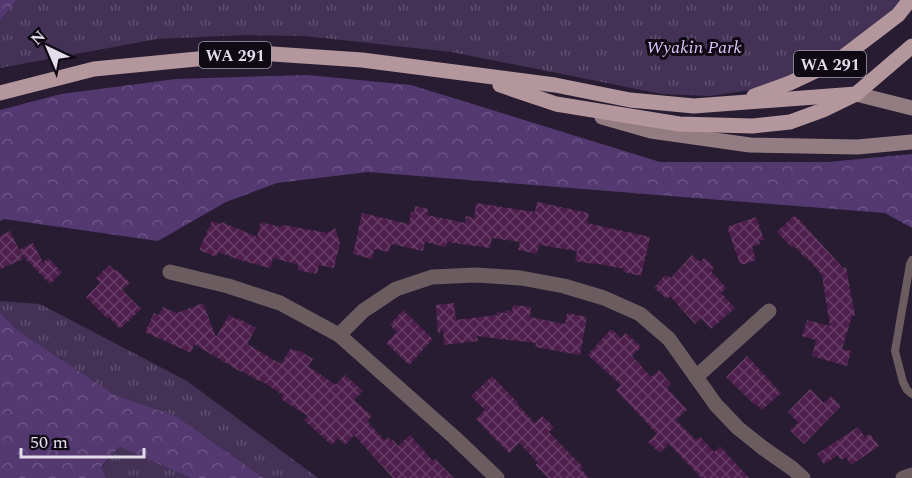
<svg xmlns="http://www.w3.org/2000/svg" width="912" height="478" font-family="Spectral,serif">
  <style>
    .grass { fill: url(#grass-tufts) }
    .forest { fill: url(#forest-crowns) }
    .building { fill: url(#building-cross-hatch) }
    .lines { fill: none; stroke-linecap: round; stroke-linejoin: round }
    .service { stroke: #6a5c5f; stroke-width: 8 }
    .minor { stroke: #6a5c5f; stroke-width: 15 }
    .secondary { stroke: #947d82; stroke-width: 15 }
    .primary { stroke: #b4969d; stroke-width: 15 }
    .labels { text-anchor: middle; stroke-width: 6; stroke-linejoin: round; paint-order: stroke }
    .shield { fill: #0e0913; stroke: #a39daa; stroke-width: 1.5 }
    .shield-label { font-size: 16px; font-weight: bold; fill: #e3dceb }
    .park-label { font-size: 18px; font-style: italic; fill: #ddc5f9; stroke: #0e0913 }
  </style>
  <defs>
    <pattern id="grass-tufts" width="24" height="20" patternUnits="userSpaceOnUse" patternTransform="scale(1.5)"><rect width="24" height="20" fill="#433255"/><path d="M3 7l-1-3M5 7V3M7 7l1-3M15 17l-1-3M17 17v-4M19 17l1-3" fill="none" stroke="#5e4f6e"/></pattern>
    <pattern id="forest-crowns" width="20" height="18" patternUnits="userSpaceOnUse" patternTransform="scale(1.5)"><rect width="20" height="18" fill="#543870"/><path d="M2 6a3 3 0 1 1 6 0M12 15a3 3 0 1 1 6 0" fill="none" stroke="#6c5485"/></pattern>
    <pattern id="building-cross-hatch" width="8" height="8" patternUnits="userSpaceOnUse" patternTransform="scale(1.5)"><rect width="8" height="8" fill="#4e1e4c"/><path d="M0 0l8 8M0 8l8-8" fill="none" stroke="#673e66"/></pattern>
  </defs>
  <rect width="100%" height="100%" fill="#271c32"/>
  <g class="grass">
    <polygon points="17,0 903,0 889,16 830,60 764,88 710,96 662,94 451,52 304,36 245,35 157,39 0,68 0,21"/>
    <polygon points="0,301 40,304 187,381 318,478 264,478 176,416 115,395 17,330 0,312"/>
    <polygon points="119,447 191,478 106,478 101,468"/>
  </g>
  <g class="forest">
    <polygon points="0,0 17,0 0,21"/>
    <polygon points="307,75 411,85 660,162 828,162 912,154 912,228 885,213 368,172 277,183 226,202 158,241 4,219 0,221 0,110 61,94 176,79"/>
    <polygon points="0,312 17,330 115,395 176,416 264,478 191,478 119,447 101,467 106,478 0,478"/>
  </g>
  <g class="building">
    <polygon points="537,202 589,213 587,223 650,237 641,276 623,272 624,269 594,263 594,264 575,261 577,251 539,245 537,254 518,250 520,242 492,238 490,248 447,242 446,247 425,242 423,251 391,244 389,252 374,249 372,259 353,254 362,213 409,224 411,212 414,212 415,206 428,209 427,215 465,223 466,216 474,218 476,203 535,212"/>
    <polygon points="795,215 843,268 846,267 855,316 852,316 842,349 851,351 847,366 812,356 816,340 802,336 807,320 830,326 822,275 806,257 805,258 794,246 792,248 777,232"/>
    <polygon points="756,217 764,240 759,241 760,244 752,247 756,260 745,264 740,264 727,227"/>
    <polygon points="212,221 221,224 222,222 257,237 261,222 280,227 283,225 328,233 335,228 340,243 334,268 319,265 317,274 297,270 299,265 273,258 270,268 243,261 218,252 216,257 199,250"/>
    <polygon points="10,231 19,250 33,243 43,263 48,258 62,272 50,284 20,253 23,259 0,269 0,236"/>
    <polygon points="692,255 700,262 704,258 714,267 711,271 726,288 721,293 735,308 711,329 701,318 695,324 670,296 667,299 654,288 664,276 669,276 671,278"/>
    <polygon points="109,265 115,271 116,269 130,283 122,290 141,309 120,329 109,317 107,318 86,297 100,283 96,278"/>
    <polygon points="203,303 216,337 229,315 237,320 238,318 256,328 247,344 281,364 291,348 298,352 299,350 313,359 308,366 336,385 345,375 363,391 354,400 372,416 367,421 384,440 388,437 391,441 393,440 398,446 410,435 433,461 435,459 454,478 393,478 354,435 345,445 338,438 332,445 304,420 308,416 281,399 283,395 260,380 259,381 241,371 241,372 194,344 191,353 145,332 154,313 159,315 163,307 177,313"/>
    <polygon points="454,303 456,320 497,315 497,312 506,313 506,310 512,311 513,305 531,307 530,317 565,324 567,313 587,317 580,355 535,347 536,343 477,336 478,341 444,345 443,329 438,334 436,305"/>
    <polygon points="403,310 433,339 409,365 386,343 397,332 390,325"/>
    <polygon points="611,329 621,338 626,333 641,347 632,356 651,377 659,370 671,384 667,388 687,410 676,420 696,440 700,437 714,452 720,446 749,478 701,478 669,444 660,453 648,442 657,434 616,390 621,385 588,355"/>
    <polygon points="747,356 781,393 762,410 757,405 756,406 726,377"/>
    <polygon points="492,376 518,403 517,404 535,423 542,416 554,427 549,432 583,467 581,469 589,478 548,478 535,465 538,463 519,443 509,453 488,432 476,419 485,410 471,396"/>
    <polygon points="810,389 824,403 831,396 841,406 804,444 790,430 798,423 788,412"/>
    <polygon points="858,427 865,437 870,434 879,446 851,465 846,457 841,460 838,455 824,464 817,454"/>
  </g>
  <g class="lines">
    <polyline class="service" points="912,260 910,264 895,351 903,382 907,390 912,394"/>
    <g class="minor">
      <polyline points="170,272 228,286 280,303 339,335 454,437 497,478"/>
      <polyline points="339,335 363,311 396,289 432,277 476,275 521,278 564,286 604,298 640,314 669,339 716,405 738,428 763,448 793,469 803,478"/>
      <polyline points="696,377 769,311"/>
      <polyline points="903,478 912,475"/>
    </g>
    <g class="secondary">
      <polyline points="856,94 912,108"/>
      <polyline points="602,117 651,131 750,145 857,147 912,142"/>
    </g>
    <g class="primary">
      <polyline points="500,85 556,104 679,124 753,126 790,122 823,110 856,94 912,46"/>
      <polyline points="0,93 94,69 258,53 362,60 555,85 630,100 694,106 856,94"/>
      <polyline points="754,96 790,83 839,60 898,15 910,0"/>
    </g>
  </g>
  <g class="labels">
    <g class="shield">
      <rect x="199" y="42" width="72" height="26" rx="4.5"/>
      <rect x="794" y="51" width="72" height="26" rx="4.5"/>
    </g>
    <g class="shield-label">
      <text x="235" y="61">WA 291</text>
      <text x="830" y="70">WA 291</text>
    </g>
    <g class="park-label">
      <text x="694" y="53">Wyakin Park</text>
    </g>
  </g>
  <g transform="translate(48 48) rotate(316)" stroke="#0e0913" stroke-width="4.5" paint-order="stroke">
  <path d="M0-4.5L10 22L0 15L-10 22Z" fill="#e3dceb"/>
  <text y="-9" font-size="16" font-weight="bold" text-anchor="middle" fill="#e3dceb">N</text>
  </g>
  <path d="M21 448v9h123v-9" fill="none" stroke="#e3dceb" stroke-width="3"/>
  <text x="30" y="448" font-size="18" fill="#e3dceb" stroke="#0e0913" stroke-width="4.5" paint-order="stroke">50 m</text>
</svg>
